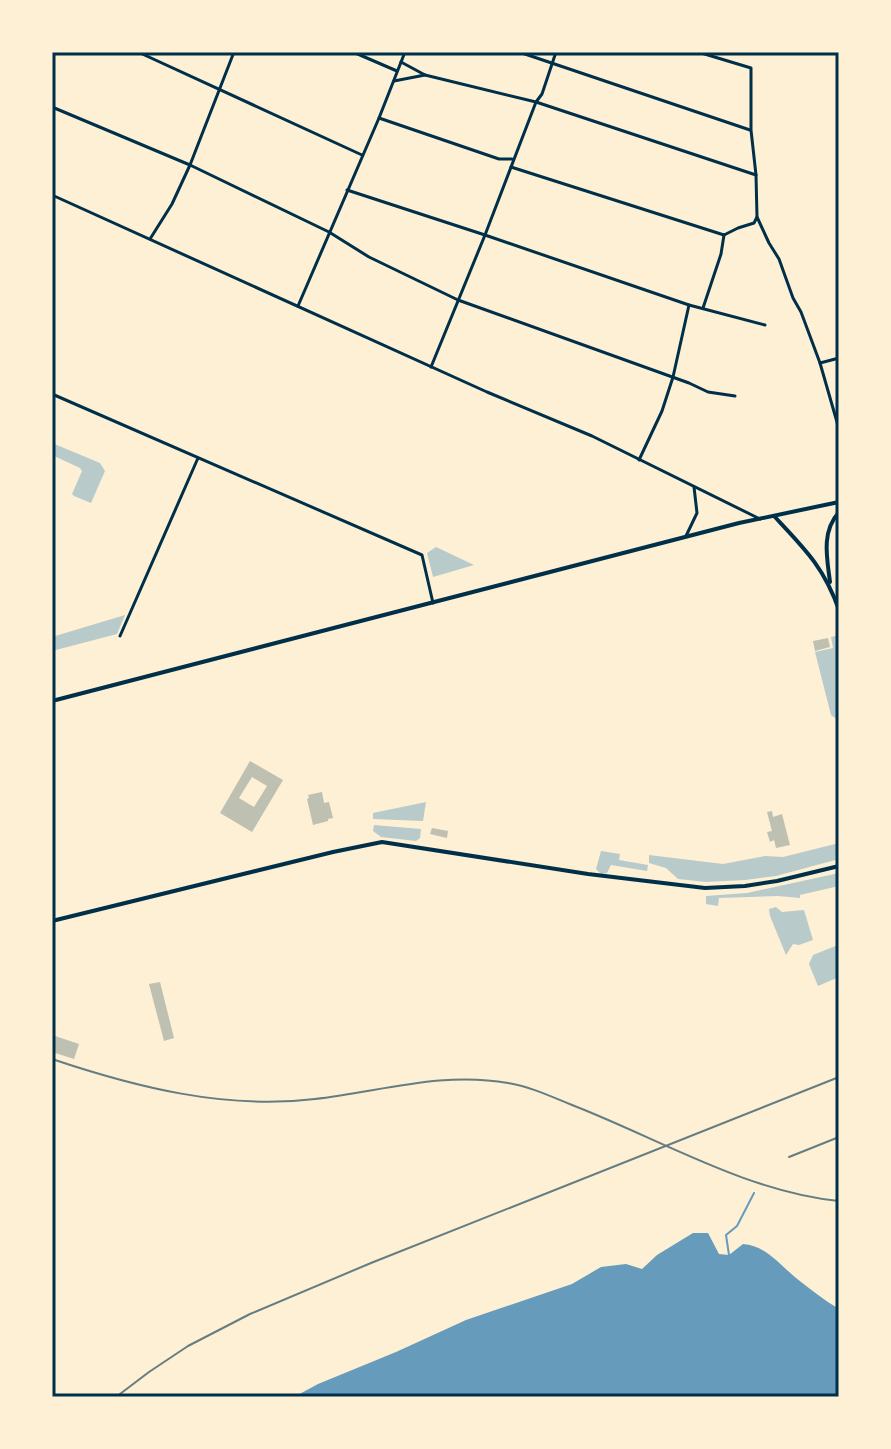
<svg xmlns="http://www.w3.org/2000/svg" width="891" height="1449" font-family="'Roboto Serif',serif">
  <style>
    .green { fill: #b9caca }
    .water { fill: #669bbc }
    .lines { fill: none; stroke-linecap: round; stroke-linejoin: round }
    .stream { stroke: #669bbc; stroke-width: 2 }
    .building { fill: #bec0b2; fill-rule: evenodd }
    .minor { stroke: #003049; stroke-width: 3 }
    .tertiary { stroke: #003049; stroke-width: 3 }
    .secondary { stroke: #003049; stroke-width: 4 }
    .primary { stroke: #003049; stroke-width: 4 }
    .rail { stroke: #657d81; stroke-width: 2 }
    .neatline { fill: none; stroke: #003049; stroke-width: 3 }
  </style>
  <rect width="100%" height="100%" fill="#fdf0d5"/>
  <g class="green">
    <polygon points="52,443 100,463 105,471 91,503 74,496 72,494 82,471 80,468 52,455"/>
    <polygon points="436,547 474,565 433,577 427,553"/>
    <polygon points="125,615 117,634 52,651 52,637"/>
    <polygon points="839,635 839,719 838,720 831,715 815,652 833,648 831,637"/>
    <polygon points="426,802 423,821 373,819 373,813"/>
    <polygon points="374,825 421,829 420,838 416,841 381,837 373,831"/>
    <polygon points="839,843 839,859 776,876 745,880 706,882 678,879 666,868 649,863 649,855 723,864 765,856 783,857"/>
    <polygon points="601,851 620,854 619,860 648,865 647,871 611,865 607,873 601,874 596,869"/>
    <polygon points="839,873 839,886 800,895 800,898 778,896 719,898 718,906 706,904 706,896 747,893"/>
    <polygon points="776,907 782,912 804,910 813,940 799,945 793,944 786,955 770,916 769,909"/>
    <polygon points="838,945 839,977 818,986 809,964 813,955"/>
  </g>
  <path class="water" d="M693,1233H708L719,1254L729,1255L743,1244C765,1245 780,1265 796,1278C810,1289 824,1300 839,1309V1397H294L318,1384L396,1352L466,1320L572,1284L601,1267L626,1264L642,1269L657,1255Z"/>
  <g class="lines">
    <polyline class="stream" points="729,1255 726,1235 737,1226 754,1193"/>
  </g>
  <g class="building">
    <polygon points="828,638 830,647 815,651 813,641"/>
    <path d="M250,761L283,780L252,832L220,813ZM252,777L267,786L254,807L239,798Z"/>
    <polygon points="322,792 324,803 329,802 333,818 328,819 328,821 313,825 307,799 309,798 308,795"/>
    <polygon points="772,811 773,817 782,814 790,845 776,848 774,840 770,842 767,832 772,831 767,812"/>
    <polygon points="432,828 448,831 447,838 430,834"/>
    <polygon points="160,982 174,1038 164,1041 149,984"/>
    <polygon points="52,1035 79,1044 74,1059 52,1052"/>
  </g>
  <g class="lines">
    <g class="minor">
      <polyline points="138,52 362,155"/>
      <polyline points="353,52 397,71"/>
      <polyline points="519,52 750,130"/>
      <polyline points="698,52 751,68 751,130 756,175 757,217 769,243 779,259 793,298 801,312 820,363 839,429"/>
      <polyline points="401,62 425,75 536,102 756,175"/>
      <polyline points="394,81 425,75"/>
      <polyline points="52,107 190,165 329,232 369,257 458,300 689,383 708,392 735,396"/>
      <polyline points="379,118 499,159 512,159"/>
      <polyline points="511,167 724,235"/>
      <polyline points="347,190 485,235 689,305 765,325"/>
      <polyline points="724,235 738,228 754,223 757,217"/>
      <polyline points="150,239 172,204 190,165 234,52"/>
      <polyline points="298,306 379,118 405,52"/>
      <polyline points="703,308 721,254 724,235"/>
      <polyline points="820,363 839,358"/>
      <polyline points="431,367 485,235 536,102 542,94 556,52"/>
      <polyline points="52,394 422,555 433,603"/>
      <polyline points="639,460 662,411 673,377 689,305"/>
      <polyline points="120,636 198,458"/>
    </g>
    <g class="tertiary">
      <polyline points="52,195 487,392 592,436 760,519"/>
      <polyline points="686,536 697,513 694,487"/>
    </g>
    <g class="secondary">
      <path d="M774,516C804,548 824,567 839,610"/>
      <path d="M830,582C827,558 821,532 839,512"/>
    </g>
    <g class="primary">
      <polyline points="52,701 739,523 839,502"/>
      <polyline points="52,921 333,852 382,842 588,874 705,888 745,886 777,881 839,866"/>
    </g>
    <g class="rail">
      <path d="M52,1059C135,1087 226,1110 315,1099C379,1092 442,1071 508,1083C532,1087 554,1098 577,1107C661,1140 748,1192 839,1201"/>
      <polyline points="789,1157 839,1137"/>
      <polyline points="116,1397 149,1372 188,1346 250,1314 371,1263 839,1077"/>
    </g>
  </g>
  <rect width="891" height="1449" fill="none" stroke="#fdf0d5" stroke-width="108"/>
  <rect x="54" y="54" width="783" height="1341" class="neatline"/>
</svg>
